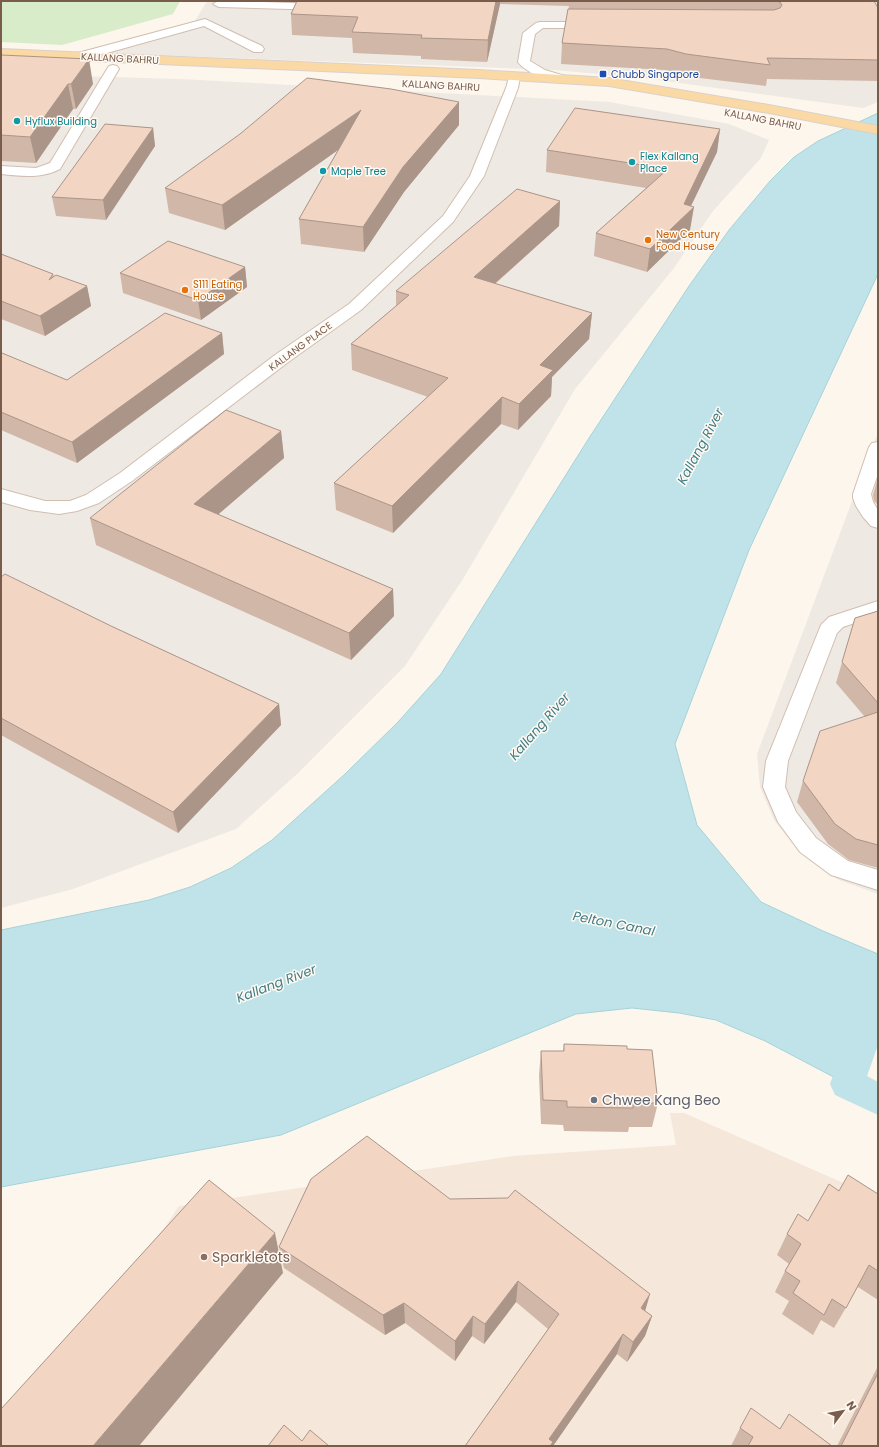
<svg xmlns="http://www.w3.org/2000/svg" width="879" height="1447" font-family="Poppins,sans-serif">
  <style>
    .residential { fill: #f5e8da }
    .industrial { fill: #efe9e4 }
    .green { fill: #d8ecc9 }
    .water { fill: #bfe3e8; stroke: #a5d3da }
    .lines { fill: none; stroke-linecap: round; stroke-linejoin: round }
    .canal { fill: #bfe3e8; fill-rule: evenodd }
    .minor-casing { stroke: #d1beb0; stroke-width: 2 }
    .major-casing { stroke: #dad1cd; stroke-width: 2 }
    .minor { fill: #fff; fill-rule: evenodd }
    .major { fill: #fbd9a5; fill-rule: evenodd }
    .wall { fill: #d1b7a8 }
    .shaded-wall { fill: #aa9588 }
    .building { fill: #f3d5c3; stroke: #aa9588 }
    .transit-dot { fill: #1a4fb4; stroke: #fffaf3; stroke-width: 1.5 }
    .culture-dot { fill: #0f9aa8; stroke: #fffaf3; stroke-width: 1.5 }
    .food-dot { fill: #e8710a; stroke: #fffaf3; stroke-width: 1.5 }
    .worship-dot { fill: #6b7280; stroke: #fffaf3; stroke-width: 1.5 }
    .education-dot { fill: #8d6e63; stroke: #fffaf3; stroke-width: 1.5 }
    .labels { text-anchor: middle; stroke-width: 3; stroke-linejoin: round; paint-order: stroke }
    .far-street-label { font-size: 10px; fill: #7a5c4d; stroke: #fffaf3 }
    .far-transit-label { font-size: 10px; fill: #164399; stroke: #fffaf3; text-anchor: start }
    .far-culture-label { font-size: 10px; fill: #0d838f; stroke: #fffaf3; text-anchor: start }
    .far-food-label { font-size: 10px; fill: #c56008; stroke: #fffaf3; text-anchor: start }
    .water-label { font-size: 13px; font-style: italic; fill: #437c86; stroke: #fffaf3 }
    .near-worship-label { font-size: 14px; fill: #5b616d; stroke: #fffaf3; text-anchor: start }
    .near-education-label { font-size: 14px; fill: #785e54; stroke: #fffaf3; text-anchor: start }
  </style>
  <rect width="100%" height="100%" fill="#fdf6ec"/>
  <polygon class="residential" points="670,1113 684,1113 878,1198 878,1446 1,1446 146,1255 179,1206 513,1156 676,1145"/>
  <g class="industrial">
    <polygon points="207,1 878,1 878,102 863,108 643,78 554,70 79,52 179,26 195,21"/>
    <polygon points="1,74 180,79 610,102 729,124 769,140 761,158 713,211 674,268 575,389 463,579 405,666 296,775 236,829 73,889 1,908"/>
    <polygon points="878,432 878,894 839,880 799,852 774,820 760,787 757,754"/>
  </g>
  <polygon class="green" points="1,1 180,1 173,14 62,45 1,42"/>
  <polygon class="water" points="878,113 878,274 749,550 675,744 697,825 761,902 823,931 878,954 878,998 847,1084 765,1041 716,1020 679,1013 632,1008 576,1014 281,1135 1,1187 1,930 149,900 190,887 231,868 272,840 345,774 398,722 441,674 589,438 689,286 729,230 770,181 794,157 818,141"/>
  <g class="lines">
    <polygon class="canal" points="878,984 878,1045 867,1076 878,1082 878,1115 835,1095 830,1084 852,1023 825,1011 820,1001 825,991 837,987 862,997 866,988"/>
    <g class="minor-casing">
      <g id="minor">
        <polygon points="231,1 325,4 331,7 325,10 219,7 213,4 218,1"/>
        <polygon points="205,19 262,46 264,49 262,52 254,52 204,26 78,61 74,60 72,57 74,54"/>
        <path d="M540,22H594L598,23L600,25L598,27L594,28H543L535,34L530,61L545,70L565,76L567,79L565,82C553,85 525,72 518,62L523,33L536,23Z"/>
        <path d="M113,65L117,66L119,69L60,169C41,179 21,176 1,174V166L36,168L50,163L107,69L109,66Z"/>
        <polygon points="514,73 518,74 520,77 518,88 484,176 453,222 361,310 287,363 132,481 99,503 77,511 59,514 30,510 1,502 1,489 45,501 70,501 86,495 120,473 275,355 349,304 443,216 470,176 506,88 510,74"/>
        <polygon points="878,442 878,474 871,494 873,502 878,510 878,528 871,526 863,517 856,506 853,498 853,494 869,447 872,443"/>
        <polygon points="878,601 878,615 843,627 837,633 788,761 785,787 796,812 816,838 848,861 878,870 878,890 831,875 800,852 778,822 763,787 766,761 821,625 829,617"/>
      </g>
    </g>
    <g class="major-casing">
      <polygon id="major" points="1,49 479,70 609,78 769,105 878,126 878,134 769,113 609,86 479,78 1,57"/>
    </g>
    <use href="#minor" class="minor"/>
    <use href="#major" class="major"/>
  </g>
  <g class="wall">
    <polygon points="297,1 874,1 878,8 878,81 767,79 766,86 683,76 665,70 561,64 562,43 569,6 500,4 487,62 421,59 421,56 353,53 352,38 292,35 291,14"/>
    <polygon points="1,55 93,84 76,109 73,109 36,163 1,161"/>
    <polygon points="459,102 459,125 404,192 364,252 301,244 299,219 338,150 225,230 169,213 165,188"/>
    <polygon points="153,128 155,146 106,220 56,216 52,197"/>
    <polygon points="720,129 717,152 691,206 690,230 647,272 594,256 596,233 646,188 546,172 547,150"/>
    <polygon points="560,201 559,226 495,284 592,313 589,339 552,377 551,396 518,430 501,424 393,533 336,510 334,483 428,397 352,370 351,344 396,306 396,291"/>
    <polygon points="1,254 53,274 54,276 87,286 91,306 45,336 1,319"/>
    <polygon points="245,267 247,287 201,320 123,293 120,273"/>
    <polygon points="222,333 224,354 77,463 1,430 1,354 67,380"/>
    <polygon points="281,431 284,458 218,514 393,589 394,616 351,660 96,545 90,518"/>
    <polygon points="878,477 878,505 874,501 873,495"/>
    <polygon points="1,577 111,626 279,704 281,725 178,833 1,735"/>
    <polygon points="878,611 878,868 849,860 828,844 797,802 803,781 865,717 836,683 855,618"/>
    <polygon points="564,1044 627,1049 658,1103 652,1127 629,1127 628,1132 564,1131 563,1125 541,1124 539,1075 541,1051 563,1051"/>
    <polygon points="839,1191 878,1194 878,1300 858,1287 834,1328 821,1320 813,1335 782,1314 789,1301 775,1292 785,1271 789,1264 777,1255 787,1234 808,1221"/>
    <polygon points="450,1199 645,1311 652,1316 645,1336 627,1362 617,1354 553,1446 465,1446 548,1329 516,1302 484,1344 472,1336 455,1361 405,1323 385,1335 284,1268 279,1247"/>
    <polygon points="878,1366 878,1446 837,1446"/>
    <polygon points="789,1414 832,1446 731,1446 740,1428 780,1429"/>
  </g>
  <g class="shaded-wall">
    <polygon points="496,1 500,1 500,4 487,62 488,40"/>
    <polygon points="89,59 93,84 76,109 71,84"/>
    <polygon points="68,84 73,109 36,163 30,137"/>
    <polygon points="459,102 459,125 404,192 364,252 363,227 403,167"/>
    <polygon points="361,110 362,133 225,230 222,205"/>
    <polygon points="153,128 155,146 106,220 103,200"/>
    <polygon points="720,129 717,152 688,212 694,207 690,230 647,272 650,249 684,204"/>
    <polygon points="560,201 559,226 473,303 474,277"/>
    <polygon points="245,267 247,287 201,320 198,300"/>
    <polygon points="87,286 91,306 45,336 40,316"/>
    <polygon points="592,313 589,339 552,377 551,396 518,430 519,404 540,365"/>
    <polygon points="222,333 224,354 77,463 72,442"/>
    <polygon points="502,397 501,424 393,533 392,506"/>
    <polygon points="281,431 284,458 199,531 194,504"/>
    <polygon points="393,589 394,616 351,660 349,633"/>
    <polygon points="279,704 281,725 178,833 173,812"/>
    <polygon points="275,1233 283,1273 139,1446 93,1446"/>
    <polygon points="518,1281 516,1302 484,1344 485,1324"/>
    <polygon points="650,1294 644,1315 641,1308"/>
    <polygon points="404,1303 405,1323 385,1335 383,1315"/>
    <polygon points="473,1316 472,1336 455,1361 455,1341"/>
    <polygon points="652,1316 645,1336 627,1362 633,1342"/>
    <polygon points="623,1334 617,1354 553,1446 548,1446 549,1439"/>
  </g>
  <g class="building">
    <polygon points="297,1 496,1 488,40 421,38 422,35 352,32 358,17 291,14"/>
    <polygon points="775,1 874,1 878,8 878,60 767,58 770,65 686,54 667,49 562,43 568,9 774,10 780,8 782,5 780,2"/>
    <polygon points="1,55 89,59 71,84 68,84 30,137 1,135"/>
    <polygon points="307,78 391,89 459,102 403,167 363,227 299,219 361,110 222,205 165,188 240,134"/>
    <polygon points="575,108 720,129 684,204 694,207 650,249 596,233 668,169 547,150"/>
    <polygon points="105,124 153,128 103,200 52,197"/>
    <polygon points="517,189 560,201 474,277 592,313 540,365 553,370 519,404 502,397 392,506 334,483 448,378 351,344 409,295 396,291"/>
    <polygon points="168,241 245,267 198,300 120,273"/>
    <polygon points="1,254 53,274 49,280 56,275 87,286 40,316 1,301"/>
    <polygon points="165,313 222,333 72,442 1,412 1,354 2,353 67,380"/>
    <polygon points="226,410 281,431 194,504 393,589 349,633 90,518"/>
    <polygon points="5,574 111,626 279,704 173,812 1,718 1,577"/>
    <polygon points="878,611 878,703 842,662 855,618"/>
    <polygon points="878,712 878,845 856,839 835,824 803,781 820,731"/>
    <polygon points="564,1044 627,1046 627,1049 652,1050 658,1103 633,1103 633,1108 567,1107 567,1101 543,1100 541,1051 564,1051"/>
    <polygon points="367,1136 450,1199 508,1198 515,1190 650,1294 641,1308 652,1316 633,1342 623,1334 549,1439 553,1442 550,1446 465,1446 559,1314 518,1281 485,1324 473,1316 455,1341 404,1303 383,1315 279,1247 311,1179"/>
    <polygon points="848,1175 878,1194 878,1271 869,1265 846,1308 832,1299 824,1315 793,1293 800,1281 785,1271 801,1244 787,1234 798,1214 808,1221 829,1184 839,1191"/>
    <polygon points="209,1180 275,1233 93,1446 1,1446 1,1409"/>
    <polygon points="878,1373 878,1446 841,1446"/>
    <polygon points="751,1408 780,1429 789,1414 832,1446 748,1446 753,1437 740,1428"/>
    <polygon points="284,1425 302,1441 310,1430 329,1446 268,1446"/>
  </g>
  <rect class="transit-dot" x="599" y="70" width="8" height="8" rx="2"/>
  <g class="culture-dot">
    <circle cx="17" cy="121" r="4"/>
    <circle cx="632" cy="162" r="4"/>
    <circle cx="323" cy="171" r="4"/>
  </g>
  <g class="food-dot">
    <circle cx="648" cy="240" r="4"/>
    <circle cx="185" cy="290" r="4"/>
  </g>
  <circle class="worship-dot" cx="594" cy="1100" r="4"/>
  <circle class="education-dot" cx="204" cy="1257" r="4"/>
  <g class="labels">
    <g class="far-street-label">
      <text transform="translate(120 58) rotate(3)" y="4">KALLANG BAHRU</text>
      <text transform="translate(441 85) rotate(3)" y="4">KALLANG BAHRU</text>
      <text transform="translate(763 119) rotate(11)" y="4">KALLANG BAHRU</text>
      <text transform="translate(300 346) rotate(-36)" y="4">KALLANG PLACE</text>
    </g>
    <g class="far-transit-label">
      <text x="611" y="78">Chubb Singapore</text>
    </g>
    <g class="far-culture-label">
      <text x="25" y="125">Hyflux Building</text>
      <text x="640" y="160">Flex Kallang<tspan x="640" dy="12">Place</tspan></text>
      <text x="331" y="175">Maple Tree</text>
    </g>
    <g class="far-food-label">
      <text x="656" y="238">New Century<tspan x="656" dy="12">Food House</tspan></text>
      <text x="193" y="288">S111 Eating<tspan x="193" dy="12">House</tspan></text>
    </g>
    <g class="water-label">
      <text transform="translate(700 446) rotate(-62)" y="5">Kallang River</text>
      <text transform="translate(539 726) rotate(-49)" y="5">Kallang River</text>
      <text transform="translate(614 923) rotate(11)" y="5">Pelton Canal</text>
      <text transform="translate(276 983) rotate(-21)" y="5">Kallang River</text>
    </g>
    <g class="near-worship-label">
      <text x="602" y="1105">Chwee Kang Beo</text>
    </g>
    <g class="near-education-label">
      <text x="212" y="1262">Sparkletots</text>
    </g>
  </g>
  <rect width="879" height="1447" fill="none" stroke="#7a5c4d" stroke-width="4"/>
  <g transform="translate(843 1411) rotate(58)" stroke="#fffaf3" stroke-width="3" paint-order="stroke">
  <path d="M0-3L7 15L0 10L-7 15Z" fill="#7a5c4d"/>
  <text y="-6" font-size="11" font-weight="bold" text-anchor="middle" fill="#7a5c4d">N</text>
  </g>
</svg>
